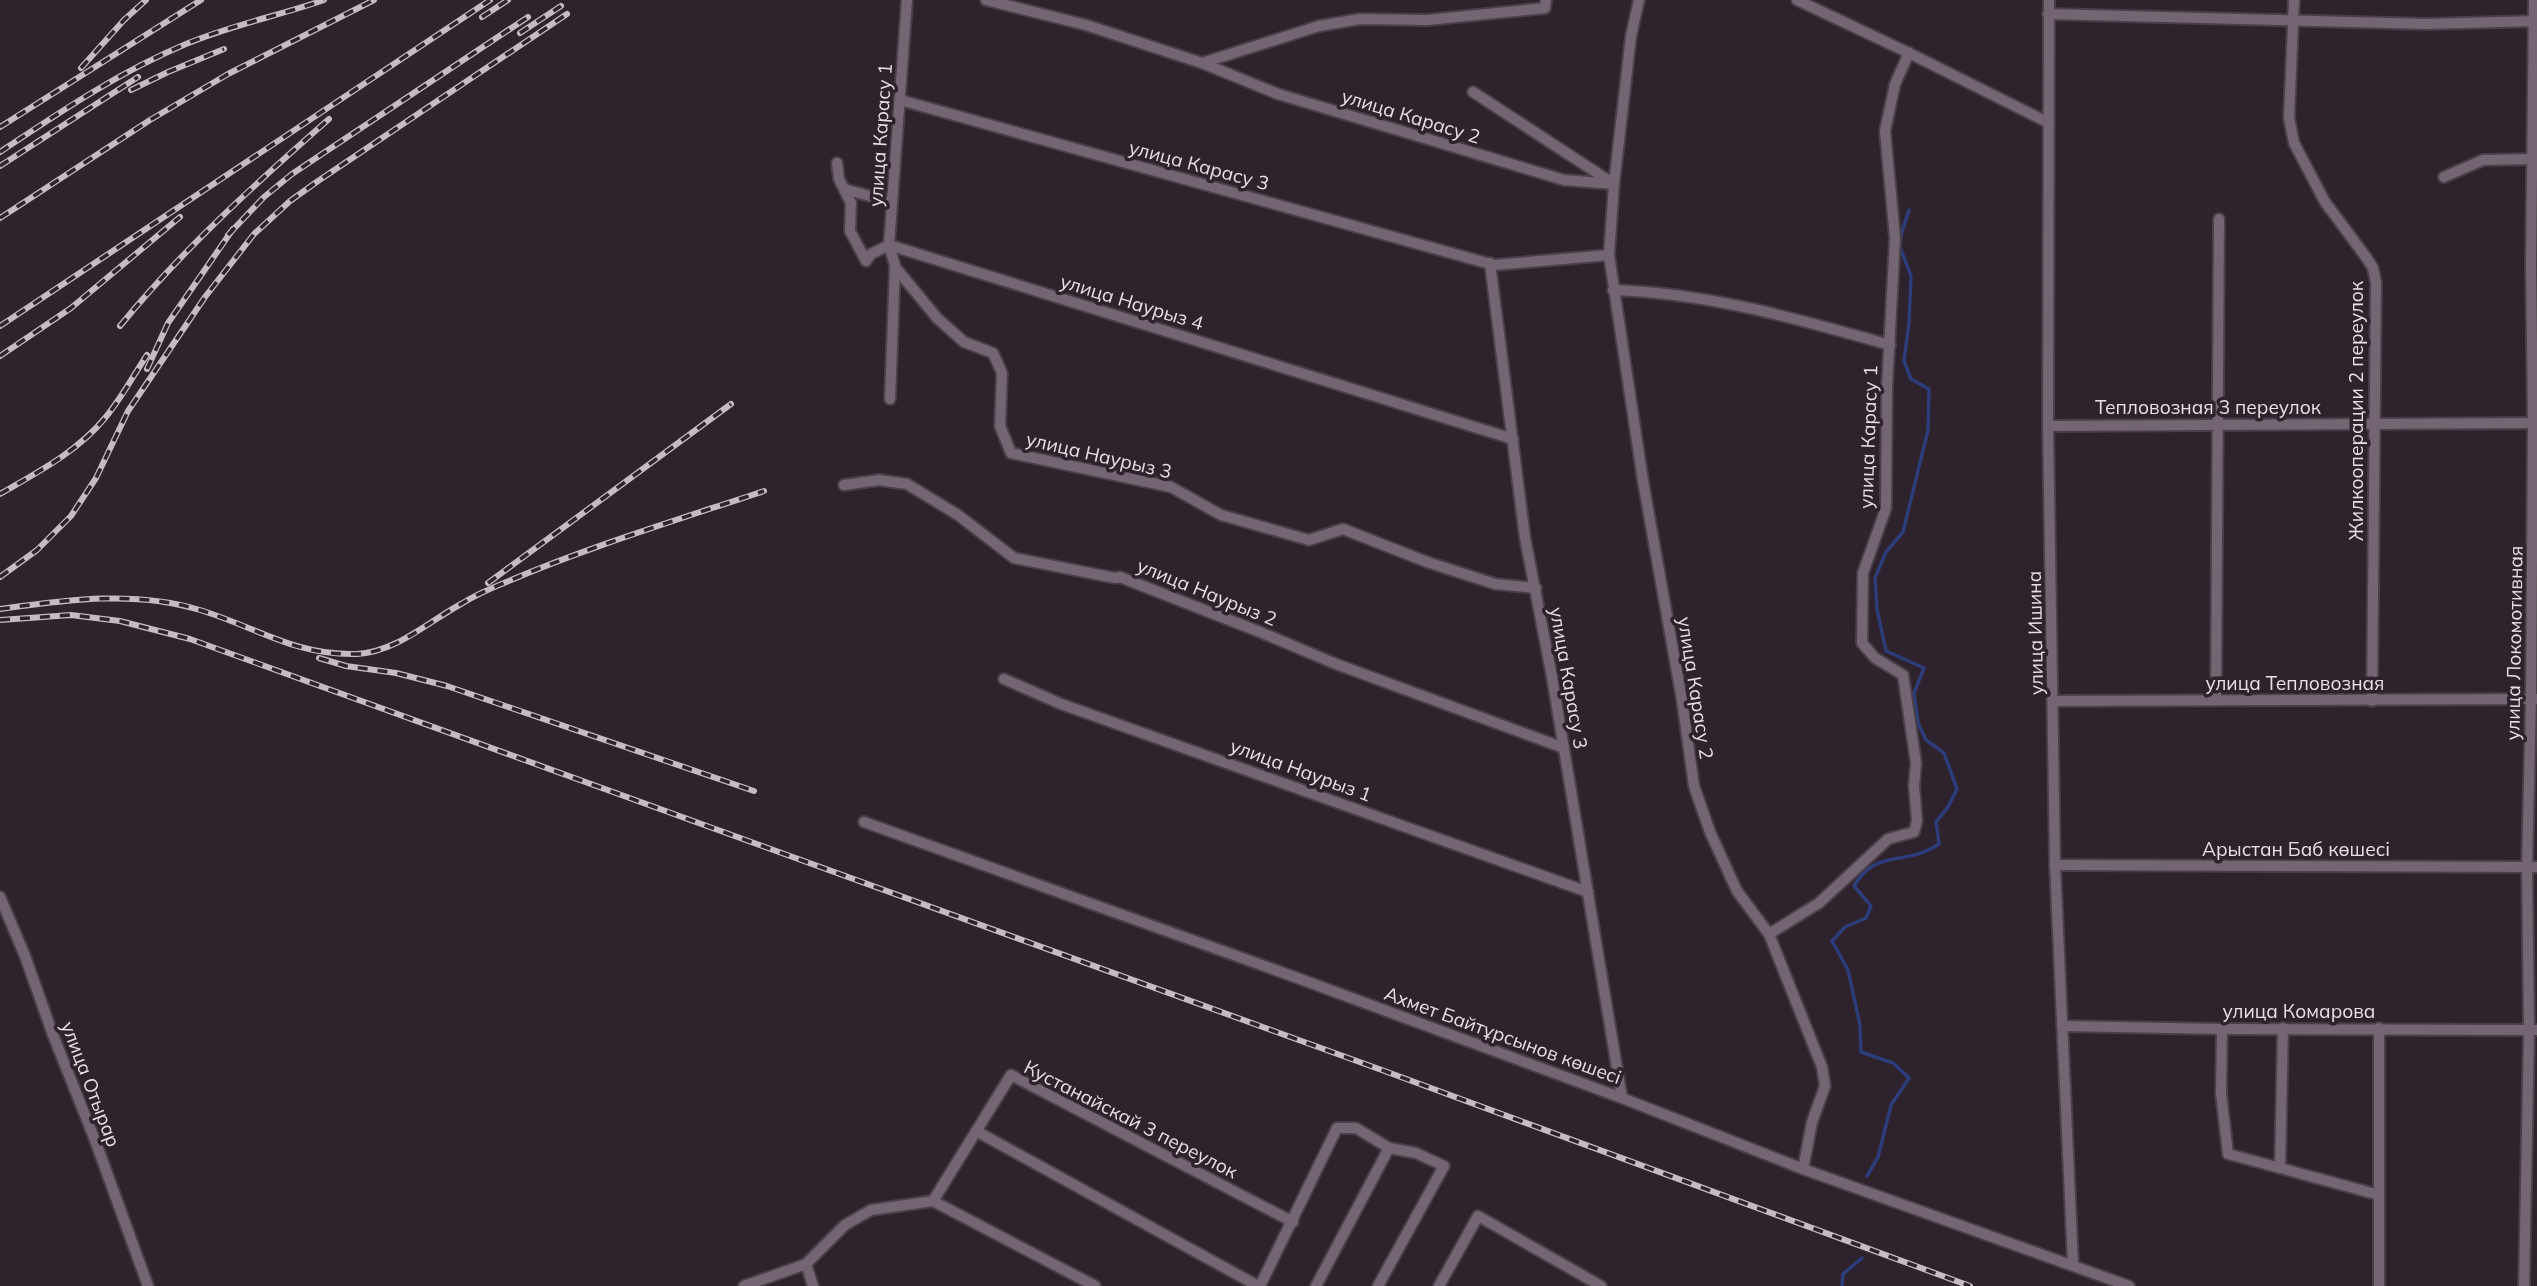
<svg xmlns="http://www.w3.org/2000/svg" width="2537" height="1286" font-family="Mulish,sans-serif">
  <style>
    .lines { fill: none; stroke-linecap: round; stroke-linejoin: round }
    .stream { stroke: #2c3d79; stroke-width: 3.5 }
    .minor-casing { stroke: #483f47; stroke-width: 14 }
    .minor { stroke: #736571; stroke-width: 10 }
    .rail-casing { stroke: #c4bcc3; stroke-width: 6 }
    .rail { stroke: #2e222d; stroke-width: 3.5; stroke-dasharray: 10; stroke-linecap: butt }
    .labels { text-anchor: middle; stroke-width: 7; stroke-linejoin: round; paint-order: stroke }
    .street-label { font-size: 19px; fill: #e7e0e6; stroke: #2e222d }
  </style>
  <rect width="100%" height="100%" fill="#2e222d"/>
  <g class="lines">
    <g class="stream">
      <path d="M1867,1176L1878,1157L1891,1105L1909,1078L1893,1063L1861,1052L1860,1025L1848,970L1832,941L1845,927L1866,918L1871,906L1854,886C1877,847 1906,867 1939,844L1936,822L1948,807L1957,789L1944,753L1926,740L1918,723L1914,693L1924,668L1886,651L1877,609L1875,578L1886,552L1903,532L1928,430L1929,389L1911,379L1904,361L1909,323L1911,276L1900,247L1901,235L1909,210"/>
      <polyline points="1842,1286 1843,1274 1862,1258"/>
    </g>
    <g class="minor-casing">
      <g id="minor">
        <polyline points="986,0 1086,25 1202,63 1278,94 1564,180 1614,184 1473,92"/>
        <polyline points="1639,0 1631,36 1614,184 1609,255 1643,481 1682,700 1694,786 1710,832 1737,891 1769,934 1822,1067 1825,1086 1812,1122 1803,1169"/>
        <polyline points="1797,0 1909,53 2049,123"/>
        <polyline points="2049,0 2048,426 2055,865 2073,1264"/>
        <polyline points="2294,0 2289,118 2294,143 2325,202 2366,257 2373,268 2376,283 2372,701"/>
        <polyline points="2048,14 2426,24 2537,21"/>
        <polyline points="1202,63 1319,26 1360,19 1427,20 1545,8 1546,0"/>
        <polyline points="900,100 1494,265 1609,255"/>
        <polyline points="837,163 839,179 844,189 892,202"/>
        <polyline points="2444,177 2483,160 2537,159"/>
        <polyline points="844,189 851,203 850,231 866,261 871,254 889,245 907,0"/>
        <polyline points="1490,263 1525,538 1552,677 1622,1098"/>
        <polyline points="895,267 937,318 964,342 993,353 1002,373 1000,426 1011,453 1171,487 1221,515 1309,540 1343,529 1427,562 1495,584 1536,588"/>
        <path d="M1613,290C1708,293 1798,319 1890,345"/>
        <polyline points="890,399 895,266 889,245 1513,439"/>
        <polyline points="2048,426 2537,423"/>
        <polyline points="844,485 879,480 907,484 958,515 1014,558 1115,578 1120,577 1260,632 1336,664 1564,748"/>
        <polyline points="1004,679 1061,704 1588,892"/>
        <polyline points="2216,700 2219,219"/>
        <polyline points="2054,701 2537,699"/>
        <polyline points="864,822 1292,976 1622,1098 1803,1169 2129,1286"/>
        <polyline points="2055,865 2537,867"/>
        <polyline points="0,897 25,956 53,1035 95,1140 148,1286"/>
        <polyline points="1769,934 1819,903 1888,839 1914,832 1917,821 1914,786 1916,763 1903,675 1875,658 1862,643 1863,573 1886,508 1887,386 1895,238 1885,131 1895,84 1909,53"/>
        <polyline points="2062,1026 2222,1029 2537,1030"/>
        <polyline points="2283,1028 2280,1168 2379,1195"/>
        <polyline points="2222,1029 2221,1093 2228,1154 2280,1168"/>
        <polyline points="976,1131 1258,1286"/>
        <polyline points="933,1201 1011,1075 1293,1222"/>
        <polyline points="806,1264 813,1286"/>
        <polyline points="744,1286 806,1264 845,1225 871,1210 933,1201 1095,1286"/>
        <polyline points="1260,1286 1337,1128 1356,1128 1389,1148 1416,1153 1444,1166 1378,1286"/>
        <polyline points="1316,1286 1389,1148"/>
        <polyline points="1439,1286 1478,1216 1601,1286"/>
        <polyline points="2379,1286 2379,1028"/>
        <polyline points="2524,1286 2529,1030 2527,867 2531,699 2533,423 2531,265 2534,0"/>
      </g>
    </g>
    <use href="#minor" class="minor"/>
    <g class="rail-casing">
      <g id="rail">
        <polyline points="482,17 508,0"/>
        <polyline points="520,33 561,6"/>
        <polyline points="81,68 124,20 146,0"/>
        <polyline points="131,90 168,72 224,49"/>
        <polyline points="0,127 201,0"/>
        <path d="M0,152C60,112 119,72 186,44C231,25 278,16 324,0"/>
        <polyline points="0,166 138,77"/>
        <polyline points="0,218 150,120 228,74 374,0"/>
        <polyline points="228,235 264,197 292,174 528,17"/>
        <polyline points="0,326 490,0"/>
        <path d="M120,326C182,250 255,184 329,119"/>
        <polyline points="0,356 71,308 180,217"/>
        <polyline points="147,369 168,323 233,229"/>
        <path d="M0,494C38,472 77,452 105,418C121,399 133,376 147,355"/>
        <polyline points="0,577 37,550 71,516 96,478 128,411 205,297 254,234 290,201 318,181 567,14"/>
        <polyline points="488,583 731,404"/>
        <path d="M0,609C66,600 135,590 200,610C256,627 295,656 357,654C396,652 428,622 461,604C474,596 489,589 504,583C588,547 677,520 764,491"/>
        <polyline points="0,620 71,615 120,621 190,639 1390,1073 1970,1286"/>
        <polyline points="319,658 346,666 396,673 447,686 754,791"/>
      </g>
    </g>
    <use href="#rail" class="rail"/>
  </g>
  <g class="labels">
    <g class="street-label">
      <text transform="translate(1411 116) rotate(17)" y="7">улица Карасу 2</text>
      <text transform="translate(880 135) rotate(-86)" y="7">улица Карасу 1</text>
      <text transform="translate(1199 165) rotate(15)" y="7">улица Карасу 3</text>
      <text transform="translate(1132 302) rotate(17)" y="7">улица Наурыз 4</text>
      <text x="2208" y="414">Тепловозная 3 переулок</text>
      <text transform="translate(2356 411) rotate(-90)" y="7">Жилкооперации 2 переулок</text>
      <text transform="translate(1868 437) rotate(-88)" y="7">улица Карасу 1</text>
      <text transform="translate(1099 455) rotate(13)" y="7">улица Наурыз 3</text>
      <text transform="translate(1207 592) rotate(22)" y="7">улица Наурыз 2</text>
      <text transform="translate(2035 633) rotate(-91)" y="7">улица Ишина</text>
      <text transform="translate(2514 643) rotate(-89)" y="7">улица Локомотивная</text>
      <text transform="translate(1569 678) rotate(80)" y="7">улица Карасу 3</text>
      <text x="2295" y="690">улица Тепловозная</text>
      <text transform="translate(1696 688) rotate(81)" y="7">улица Карасу 2</text>
      <text transform="translate(1301 770) rotate(20)" y="7">улица Наурыз 1</text>
      <text x="2296" y="856">Арыстан Баб көшесі</text>
      <text x="2299" y="1018">улица Комарова</text>
      <text transform="translate(1503 1035) rotate(20)" y="7">Ахмет Байтұрсынов көшесі</text>
      <text transform="translate(91 1084) rotate(69)" y="7">улица Отырар</text>
      <text transform="translate(1131 1119) rotate(27)" y="7">Кустанайскай 3 переулок</text>
    </g>
  </g>
</svg>
